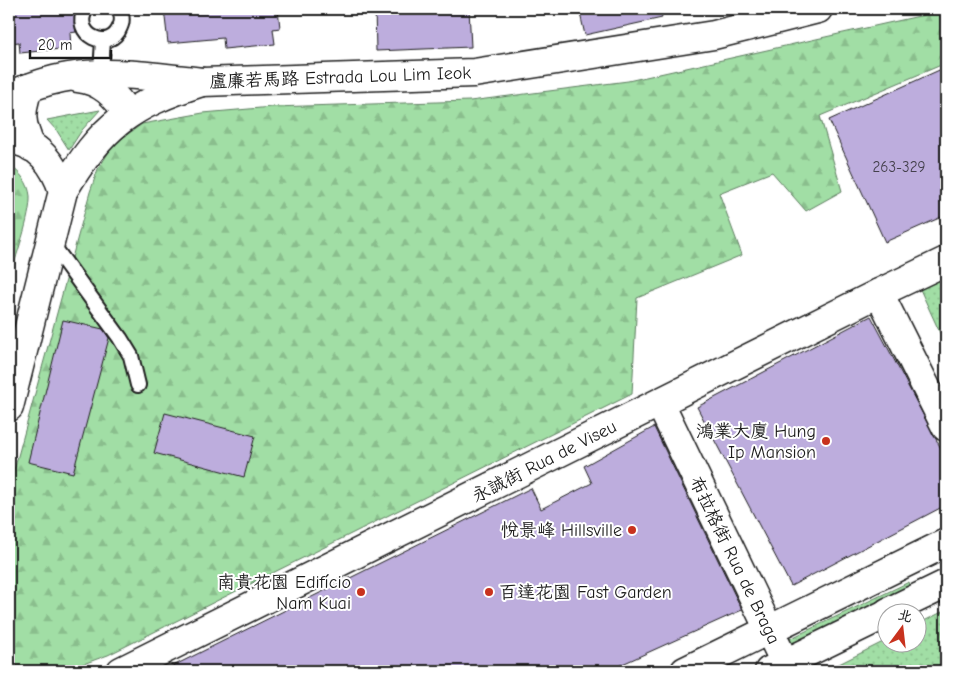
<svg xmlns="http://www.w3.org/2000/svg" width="955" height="680" font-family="'Comic Neue','LXGW WenKai TC',sans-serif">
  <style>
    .grass { fill: url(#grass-dots); stroke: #5e7d60 }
    .forest { fill: url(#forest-firs); stroke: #5e7d60 }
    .building { fill: #bdaddd; stroke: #1c1c1c }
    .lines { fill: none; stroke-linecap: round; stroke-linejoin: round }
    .service-casing { stroke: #1c1c1c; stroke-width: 18 }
    .minor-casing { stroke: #1c1c1c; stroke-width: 31 }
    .tertiary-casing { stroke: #1c1c1c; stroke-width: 31 }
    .secondary-casing { stroke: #1c1c1c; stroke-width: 31 }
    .service { stroke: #fff; stroke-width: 14 }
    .minor { stroke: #fff; stroke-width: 28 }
    .tertiary { stroke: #fff; stroke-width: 28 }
    .secondary { stroke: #fff; stroke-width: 28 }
    .poi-dot { fill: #c8321e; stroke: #fff; stroke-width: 2 }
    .labels { text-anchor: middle; stroke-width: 4; stroke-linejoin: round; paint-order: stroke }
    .number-label { font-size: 15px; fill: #44404c }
    .street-label { font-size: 18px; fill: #1c1c1c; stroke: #fff }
    .poi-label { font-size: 18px; fill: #1c1c1c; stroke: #fff; text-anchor: end }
  </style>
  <defs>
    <pattern id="grass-dots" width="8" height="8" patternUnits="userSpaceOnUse" patternTransform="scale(1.25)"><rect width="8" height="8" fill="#a1dea5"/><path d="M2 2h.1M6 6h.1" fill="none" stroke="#8abe8d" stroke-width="1.8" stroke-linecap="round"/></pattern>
    <pattern id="forest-firs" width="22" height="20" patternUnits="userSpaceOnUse" patternTransform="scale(1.25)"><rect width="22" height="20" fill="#a1dea5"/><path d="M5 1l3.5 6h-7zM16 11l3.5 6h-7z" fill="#8abe8d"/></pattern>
  </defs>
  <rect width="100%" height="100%" fill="#fff"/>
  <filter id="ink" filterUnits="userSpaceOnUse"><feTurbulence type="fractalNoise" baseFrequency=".02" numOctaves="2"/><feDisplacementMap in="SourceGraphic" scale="10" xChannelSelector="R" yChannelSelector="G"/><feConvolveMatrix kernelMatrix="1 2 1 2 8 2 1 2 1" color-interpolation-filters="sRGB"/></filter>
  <g filter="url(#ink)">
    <g class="grass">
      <polygon points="100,110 82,130 69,150 57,131 47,120"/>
      <polygon points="946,275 946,346 919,287"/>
      <polygon points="909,582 912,589 786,649 783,642"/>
      <polygon points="946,610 946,671 825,671 887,640 888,642 918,642 918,624"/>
    </g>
    <g class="forest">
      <polygon points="944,9 946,9 946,63 820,116 842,191 806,211 772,172 719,193 742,255 637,298 632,394 108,655 64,671 48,671 9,664 9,478 15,467 90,192 98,169 114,144 142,124 203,113 272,107 470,101 628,81 933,13"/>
      <path d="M9,166C20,171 29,184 30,196C31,216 15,259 9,280Z"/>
    </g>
    <g class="building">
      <polygon points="9,9 74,9 76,32 70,33 71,48 20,53 19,42 9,43"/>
      <polygon points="164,9 278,9 280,28 273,29 275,44 224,49 223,38 168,43"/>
      <polygon points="375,9 469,9 471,47 376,51"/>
      <polygon points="579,9 661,9 662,18 585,35"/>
      <polygon points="946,67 946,215 885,242 829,120"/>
      <polygon points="871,316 946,458 946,505 791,586 697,407"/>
      <polygon points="63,320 103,329 109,338 73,473 28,462"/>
      <polygon points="165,413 255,436 244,477 154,453"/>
      <polygon points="654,427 742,610 607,671 163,671 531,488 541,509 592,483 584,466"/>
    </g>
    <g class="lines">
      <g class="service-casing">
        <g id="service">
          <path d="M86,9C70,34 110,54 120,27C123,21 122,14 118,9"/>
          <polyline points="101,73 103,40"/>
          <polyline points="51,243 120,338 131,356 138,385"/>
        </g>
      </g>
      <g class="minor-casing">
        <g id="minor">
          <path d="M78,78C101,80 116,96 128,114"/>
          <path d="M28,88C20,113 20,122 31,147"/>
          <path d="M9,96C27,88 48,80 68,77C112,70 158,77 202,82"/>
          <path d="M9,140C38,141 55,166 63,191"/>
          <polyline points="879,293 946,427"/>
          <polyline points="660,403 785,663"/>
          <polyline points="121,671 879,293 946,261"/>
        </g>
      </g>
      <g class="tertiary-casing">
        <path id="tertiary" d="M9,407L63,191C102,125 130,105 202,82L474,73L714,35L818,9"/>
      </g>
      <g class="secondary-casing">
        <g id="secondary">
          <polyline points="888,612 946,584"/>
          <polyline points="685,671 946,543"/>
          <polyline points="769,671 888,613"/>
        </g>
      </g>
      <use href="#service" class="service"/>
      <use href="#minor" class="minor"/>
      <use href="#tertiary" class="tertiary"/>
      <use href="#secondary" class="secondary"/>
    </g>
  </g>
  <g class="poi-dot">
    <circle cx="826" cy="441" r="5"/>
    <circle cx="632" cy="530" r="5"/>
    <circle cx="361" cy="592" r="5"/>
    <circle cx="489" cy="592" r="5"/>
  </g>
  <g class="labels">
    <g class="number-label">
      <text x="899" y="172">263-329</text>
    </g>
    <g class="street-label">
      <text transform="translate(340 77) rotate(-2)" y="6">盧廉若馬路 Estrada Lou Lim Ieok</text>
      <text transform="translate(544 461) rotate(-27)" y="6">永誠街 Rua de Viseu</text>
      <text transform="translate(735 560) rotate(64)" y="6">布拉格街 Rua de Braga</text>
    </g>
    <g class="poi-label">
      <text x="816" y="437">鴻業大廈 Hung<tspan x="816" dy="21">Ip Mansion</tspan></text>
      <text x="622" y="536">悅景峰 Hillsville</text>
      <text x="351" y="588">南貴花園 Edifício<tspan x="351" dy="21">Nam Kuai</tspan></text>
      <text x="499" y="598" text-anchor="start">百達花園 Fast Garden</text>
    </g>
  </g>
  <rect width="955" height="680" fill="none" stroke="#fff" stroke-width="30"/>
  <rect x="15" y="15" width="925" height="650" fill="none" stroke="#1c1c1c" stroke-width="2" filter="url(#ink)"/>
  <g transform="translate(902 628) rotate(15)"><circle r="24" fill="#ffffff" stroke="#a4a4a4"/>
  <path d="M0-4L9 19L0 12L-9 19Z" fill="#c8321e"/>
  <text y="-8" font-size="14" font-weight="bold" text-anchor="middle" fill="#1c1c1c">北</text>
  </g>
  <path d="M30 50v8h81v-8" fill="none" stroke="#1c1c1c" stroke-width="2.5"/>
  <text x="38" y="50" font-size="15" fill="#1c1c1c" stroke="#ffffff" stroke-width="4" paint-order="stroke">20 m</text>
</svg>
